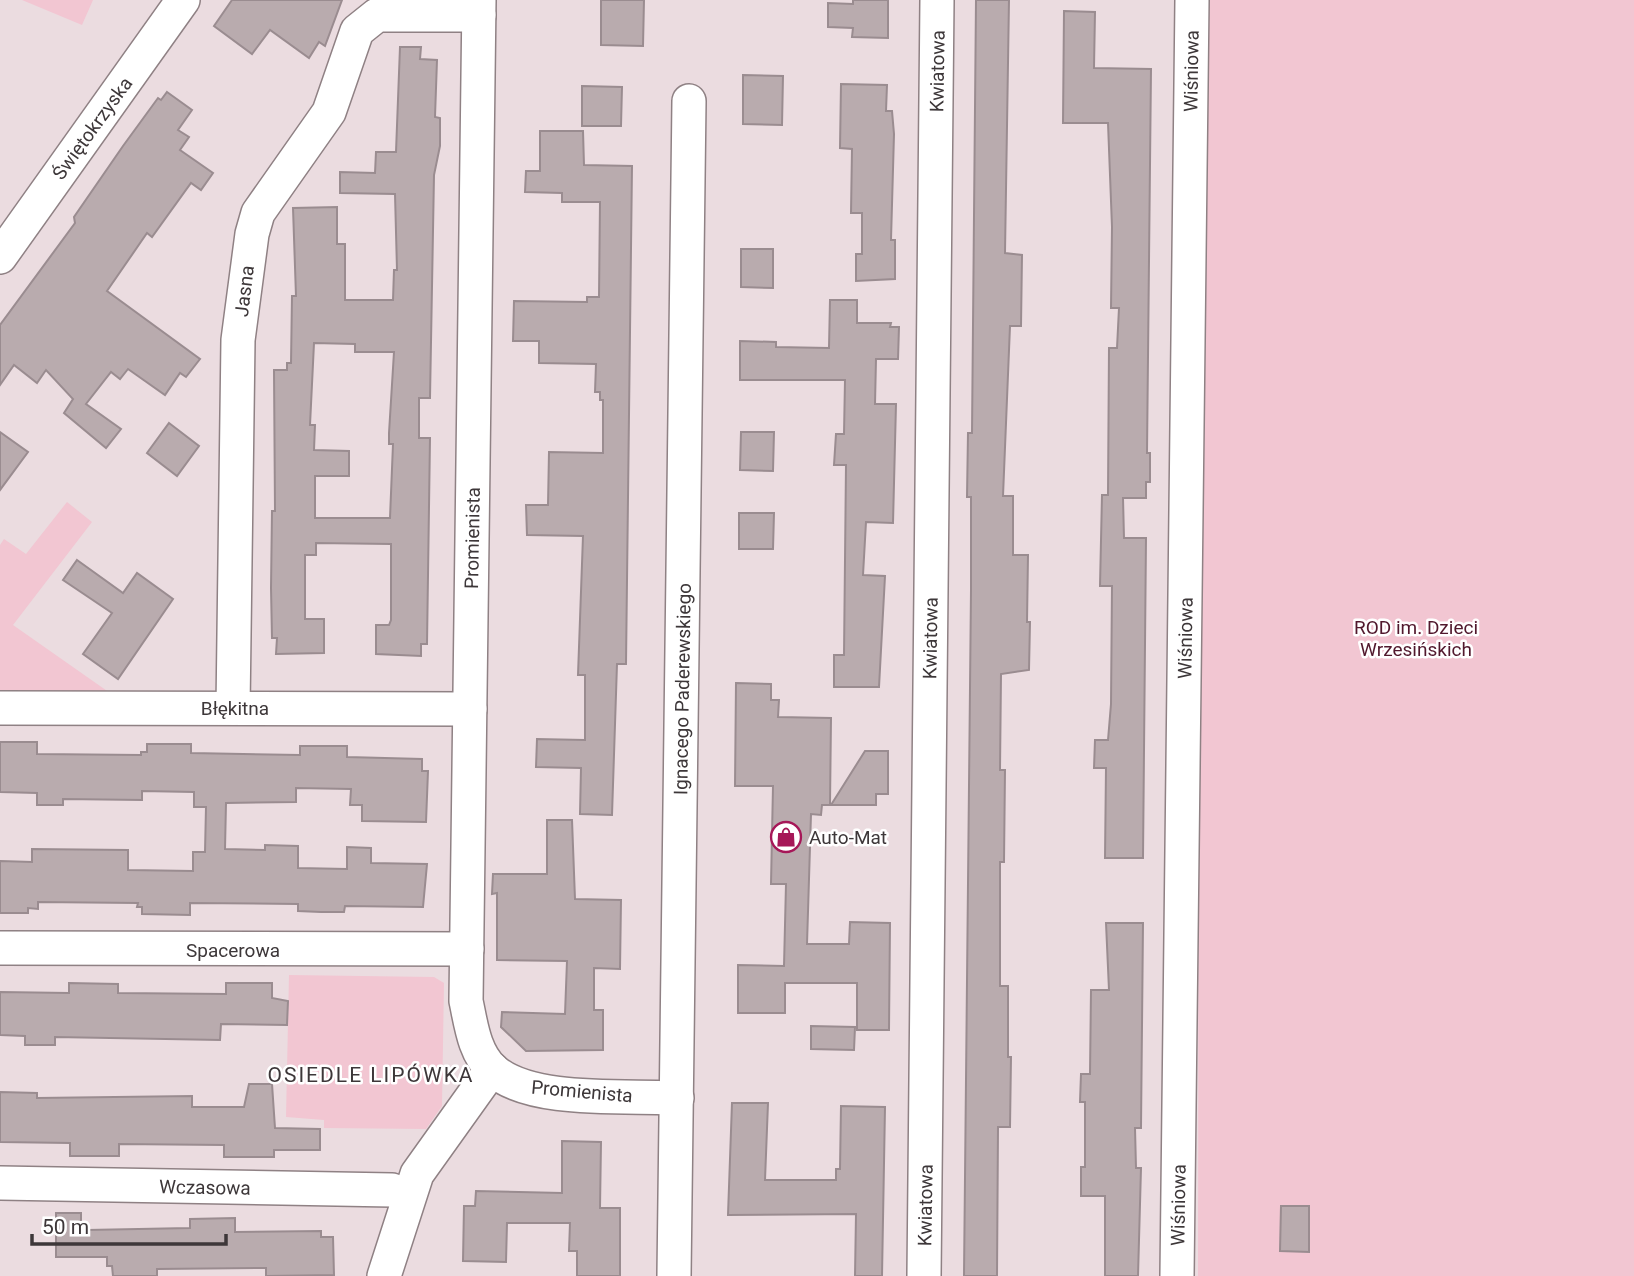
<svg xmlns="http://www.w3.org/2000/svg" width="1634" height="1276" font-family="Roboto,sans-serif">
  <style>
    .green { fill: #f2c6d2 }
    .building { fill: #b9abae; stroke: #9a8c90; stroke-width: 2; fill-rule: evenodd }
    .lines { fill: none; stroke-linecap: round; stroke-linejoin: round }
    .minor-casing { stroke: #8f8184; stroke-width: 36 }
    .minor { stroke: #fff; stroke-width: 33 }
    .labels { text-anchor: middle; stroke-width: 5; stroke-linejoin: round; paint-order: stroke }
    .street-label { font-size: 19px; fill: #3d3739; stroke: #fff }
    .park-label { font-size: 19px; fill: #51182d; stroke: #fff }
    .poi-label { font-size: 19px; fill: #3d3739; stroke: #fff; text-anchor: start }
    .neighbourhood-label { font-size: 21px; letter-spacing: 2px; fill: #3d3739; stroke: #fff }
  </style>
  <rect width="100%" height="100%" fill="#ebdce0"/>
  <g class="green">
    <polygon points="22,0 93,0 82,25"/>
    <polygon points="1207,0 1634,0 1634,1276 1198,1276 1199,513"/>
    <polygon points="67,502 92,522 13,625 110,693 0,691 0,545 4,539 26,554"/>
    <polygon points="289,975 434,977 444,983 442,1106 426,1129 324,1128 324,1120 286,1117"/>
  </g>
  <g class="building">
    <polygon points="232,0 342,0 325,46 319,42 309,58 270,30 252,54 214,26"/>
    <polygon points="601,0 644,0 643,46 601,45"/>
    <polygon points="853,0 888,0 888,38 852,37 853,28 828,27 828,3 853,4"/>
    <polygon points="976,0 1009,0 1005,253 1022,255 1021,326 1010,326 1003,496 1013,496 1013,555 1028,555 1027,622 1030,622 1029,670 1001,674 1000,770 1005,770 1004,862 1000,862 1000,986 1008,986 1008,1057 1011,1057 1010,1127 998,1127 997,1276 964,1276 971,590 971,497 967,497 968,433 972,433"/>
    <polygon points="1064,11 1095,12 1094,68 1151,69 1147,453 1150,453 1150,482 1146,482 1146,498 1123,498 1124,538 1146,538 1143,858 1105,858 1106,768 1094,768 1095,740 1108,740 1111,704 1112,586 1100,586 1102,495 1108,495 1109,348 1117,348 1119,308 1111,308 1112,227 1108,123 1063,123"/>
    <path d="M400,47H421L420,59L437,60L435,117L440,118V146L434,175L430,398H419V438H430L427,644H421V656L376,654V625H389L391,620V544L316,543V555H305V619H324V653L276,654L277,638H272L271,588L272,511H275L274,370H287V363H291L292,296H296L293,208L337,207V244H345V300H393L394,270H397L395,194L340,193V172L375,173L376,152H396ZM314,343L355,344V352H394L389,433V444H393L390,518H315V476H349V451L314,450L315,425H310Z"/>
    <polygon points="743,75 783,76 782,125 743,124"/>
    <polygon points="841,84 887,85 886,111 892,111 894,134 891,240 895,240 895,279 856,281 856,254 862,254 862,213 851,213 852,149 840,148"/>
    <polygon points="582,86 622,87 621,126 582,126"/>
    <polygon points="167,92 192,110 178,130 189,137 180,150 213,173 201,190 191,183 152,237 147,233 107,291 200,359 186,377 180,373 165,395 128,369 120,379 111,372 86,404 121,429 106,448 64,413 73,399 46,370 37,383 14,365 0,385 0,325 75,223 74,217 123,146 158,98 161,100"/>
    <polygon points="540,131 583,131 584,165 632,166 626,664 617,664 612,815 580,814 581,768 536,767 537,739 585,740 585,675 578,675 583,536 527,535 526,505 548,505 549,452 603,453 603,400 600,400 600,392 595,392 596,364 539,363 539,341 513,341 514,301 587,302 587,297 599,297 600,202 562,202 562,193 525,192 526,171 540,171"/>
    <polygon points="741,249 773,249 773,288 741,287"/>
    <polygon points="830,300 857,300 857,323 891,323 890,327 899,327 898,359 876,359 875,404 896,404 893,523 866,522 863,575 885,576 879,687 834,687 834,655 844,655 846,465 834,465 836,434 844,434 845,380 740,380 740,341 776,342 776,347 829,348"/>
    <polygon points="169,423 199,446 177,476 147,453"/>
    <polygon points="0,432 28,452 0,490"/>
    <polygon points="741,432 774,432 773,471 740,470"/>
    <polygon points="739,513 774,513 773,549 739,549"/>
    <polygon points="77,560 123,593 137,573 173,599 118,679 83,654 112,613 63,580"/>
    <polygon points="736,683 771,684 771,700 779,700 778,717 831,718 830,805 822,805 821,815 811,814 807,944 849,944 850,922 890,923 889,1030 857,1030 857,983 785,983 785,1013 738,1013 738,965 784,966 786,884 771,884 773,786 735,786"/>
    <polygon points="0,742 37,742 37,754 141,755 141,752 147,752 147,744 191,744 191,753 300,755 300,746 347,746 347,757 422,759 422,771 428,771 426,822 362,821 362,805 350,805 351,789 296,788 296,802 226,803 225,849 265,850 265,845 298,846 298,868 347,869 347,847 371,848 371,863 427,864 423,907 345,906 344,912 321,912 298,911 298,904 190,903 190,915 142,914 142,907 137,907 138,903 38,902 38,909 28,908 28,913 0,913 0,861 32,862 32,849 128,850 128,870 193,871 193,852 205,852 206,807 194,807 194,792 142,791 142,800 63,799 63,805 37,805 37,793 0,792"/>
    <polygon points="865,751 888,751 888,794 876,794 876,805 831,805"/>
    <polygon points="547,820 572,820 575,899 621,900 620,969 594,968 594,1010 603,1010 603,1050 526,1051 501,1027 502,1012 565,1014 567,961 497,960 497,893 492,894 493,874 547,874"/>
    <polygon points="1106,923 1143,923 1141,1128 1135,1128 1136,1168 1141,1168 1138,1276 1105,1276 1105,1196 1081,1196 1081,1167 1085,1167 1085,1102 1080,1102 1081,1074 1090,1074 1091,990 1109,990"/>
    <polygon points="69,983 118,984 118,993 226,994 226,983 272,983 272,998 288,1001 287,1025 221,1024 220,1040 55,1037 55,1045 25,1045 25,1036 0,1035 0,992 69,993"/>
    <polygon points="811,1026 855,1027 854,1050 811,1049"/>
    <polygon points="249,1084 272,1084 275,1128 320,1129 320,1150 274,1150 274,1157 224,1157 224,1145 119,1144 119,1156 70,1156 70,1143 0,1142 0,1092 37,1093 37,1098 192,1096 192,1107 244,1107"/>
    <polygon points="732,1103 768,1103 765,1180 836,1180 836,1169 840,1169 841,1106 885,1107 882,1276 855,1276 856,1214 728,1215"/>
    <polygon points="562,1141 601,1142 600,1208 620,1208 620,1276 577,1276 577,1251 569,1251 570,1223 507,1223 506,1262 463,1261 464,1206 475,1206 476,1191 562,1193"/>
    <polygon points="1281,1206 1309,1206 1309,1252 1280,1251"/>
    <polygon points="56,1213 81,1213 81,1225 87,1225 87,1230 190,1228 190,1219 235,1218 235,1232 321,1231 321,1237 333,1237 334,1275 266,1276 266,1268 157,1269 157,1276 113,1276 112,1266 107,1266 107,1257 56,1257"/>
  </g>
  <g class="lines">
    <g class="minor-casing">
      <g id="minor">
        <path d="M479,0L466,1001C471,1024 474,1053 493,1070C531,1104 627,1095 677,1098"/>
        <polyline points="0,257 183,0"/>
        <polyline points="0,708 470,709"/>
        <polyline points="233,708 238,340 252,234 258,213 329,112 357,31 377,15 479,15"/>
        <polyline points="0,948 467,949"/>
        <polyline points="0,1183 392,1190 408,1196"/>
        <polyline points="384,1276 417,1174 492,1069"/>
        <polyline points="674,1276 689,101"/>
        <polyline points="924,1276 937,0"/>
        <polyline points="1177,1276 1192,0"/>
      </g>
    </g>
    <use href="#minor" class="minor"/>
  </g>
  <defs>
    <g id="shop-ring" transform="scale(1.575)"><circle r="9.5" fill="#fff" stroke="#a61758" stroke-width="1.5"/><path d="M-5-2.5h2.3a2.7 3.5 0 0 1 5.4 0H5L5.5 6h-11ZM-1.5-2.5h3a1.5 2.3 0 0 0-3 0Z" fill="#a61758"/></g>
  </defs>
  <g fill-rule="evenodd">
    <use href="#shop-ring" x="786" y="837"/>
  </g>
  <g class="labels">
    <g class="street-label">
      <text transform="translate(937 71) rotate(-89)" y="7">Kwiatowa</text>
      <text transform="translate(1191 71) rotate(-89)" y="7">Wiśniowa</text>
      <text transform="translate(92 128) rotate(-54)" y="7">Świętokrzyska</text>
      <text transform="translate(244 291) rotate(-83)" y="7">Jasna</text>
      <text transform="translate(472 538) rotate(-89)" y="7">Promienista</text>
      <text transform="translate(930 638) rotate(-89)" y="7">Kwiatowa</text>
      <text transform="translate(1185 638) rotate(-89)" y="7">Wiśniowa</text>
      <text transform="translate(682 689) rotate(-89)" y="7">Ignacego Paderewskiego</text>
      <text x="235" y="715">Błękitna</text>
      <text x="233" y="957">Spacerowa</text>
      <text transform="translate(582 1091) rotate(5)" y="7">Promienista</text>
      <text transform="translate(205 1187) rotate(1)" y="7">Wczasowa</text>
      <text transform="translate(925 1205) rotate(-89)" y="7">Kwiatowa</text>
      <text transform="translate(1178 1205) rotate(-89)" y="7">Wiśniowa</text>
    </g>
    <g class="park-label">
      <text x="1416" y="634">ROD im. Dzieci<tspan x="1416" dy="22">Wrzesińskich</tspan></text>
    </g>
    <g class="poi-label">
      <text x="809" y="844">Auto-Mat</text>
    </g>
    <g class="neighbourhood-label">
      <text x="371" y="1082">OSIEDLE LIPÓWKA</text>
    </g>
  </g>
  <path d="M32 1234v10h194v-10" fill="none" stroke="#3d3739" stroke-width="3.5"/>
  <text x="42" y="1234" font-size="21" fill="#3d3739" stroke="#ffffff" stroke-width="5" paint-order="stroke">50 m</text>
</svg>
